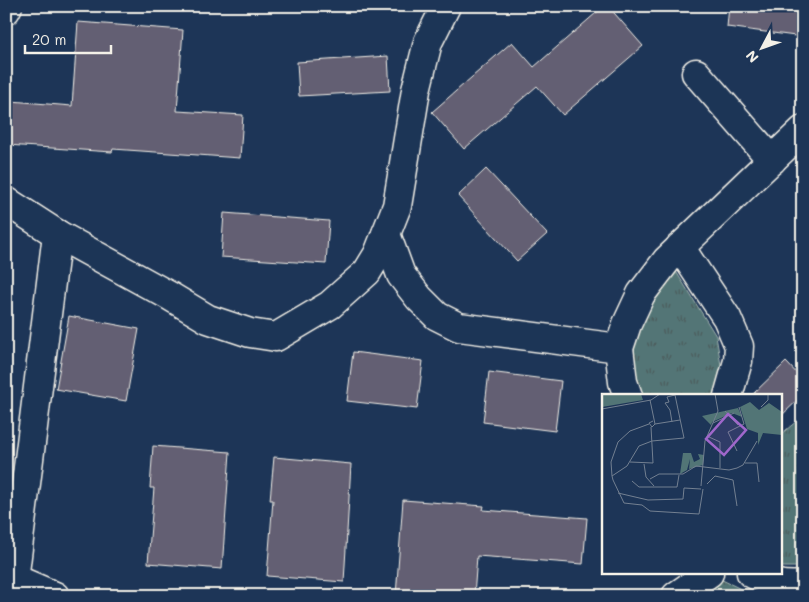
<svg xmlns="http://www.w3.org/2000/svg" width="809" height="602" font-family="Mali,sans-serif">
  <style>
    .park { fill: url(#park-tufts); stroke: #a3b3af }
    .building { fill: #645f73; stroke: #f4f1e8 }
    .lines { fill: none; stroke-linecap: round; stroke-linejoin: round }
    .minor-casing { stroke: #f4f1e8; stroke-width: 31 }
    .minor { stroke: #1d3557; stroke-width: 28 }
    .inset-road { fill: none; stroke: #738091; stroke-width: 1 }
    .view { fill: #9f67cb; fill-opacity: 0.15; stroke: #9f67cb; stroke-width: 2.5 }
    .inset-edge { fill: none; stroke: #f4f1e8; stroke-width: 2.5 }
  </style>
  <defs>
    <pattern id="park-tufts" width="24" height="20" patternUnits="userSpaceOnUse" patternTransform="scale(1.25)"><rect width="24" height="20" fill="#527576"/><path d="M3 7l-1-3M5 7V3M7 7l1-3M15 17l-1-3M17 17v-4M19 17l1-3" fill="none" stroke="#4d5c5c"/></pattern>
  </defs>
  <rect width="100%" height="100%" fill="#1d3557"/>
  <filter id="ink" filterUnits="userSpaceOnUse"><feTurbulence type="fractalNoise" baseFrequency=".02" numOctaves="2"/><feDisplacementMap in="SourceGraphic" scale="10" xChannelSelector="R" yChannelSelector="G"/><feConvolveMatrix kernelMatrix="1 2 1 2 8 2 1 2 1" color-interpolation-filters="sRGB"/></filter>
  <g filter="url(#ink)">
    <g class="park">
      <polygon points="675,270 716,336 723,377 718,396 637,396 632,354 641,323 656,287"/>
      <polygon points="803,416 803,567 780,567 780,435"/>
      <polygon points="716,577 743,590 766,596 690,596"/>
    </g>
    <g class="building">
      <polygon points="604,6 608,6 643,46 563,115 537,86 464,149 432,112 512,42 534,67"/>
      <polygon points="729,6 803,6 803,37 727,27"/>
      <polygon points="78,22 183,30 177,111 243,115 240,158 113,149 112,152 7,145 11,101 72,106"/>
      <polygon points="388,56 390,91 299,96 297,62"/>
      <polygon points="486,169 547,234 517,261 458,196"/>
      <polygon points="224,213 329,221 326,264 221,257"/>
      <polygon points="69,316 139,329 126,401 56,389"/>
      <polygon points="353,352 423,361 417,409 347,401"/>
      <polygon points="786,362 803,380 803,395 780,417 780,396 751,396"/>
      <polygon points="489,372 561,381 555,431 483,422"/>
      <polygon points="153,446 230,452 222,569 148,563 154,488 150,488"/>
      <polygon points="274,457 351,464 344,582 267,576 273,500 270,500"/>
      <polygon points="403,500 484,506 483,510 587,518 583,564 477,556 474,596 396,596"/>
    </g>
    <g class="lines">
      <g class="minor-casing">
        <g id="minor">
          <polyline points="6,10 8,6"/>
          <polyline points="696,73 772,160"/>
          <polyline points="6,201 57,234 168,295 208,319 250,333 276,337 330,305 367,272 378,254 397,206 416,90 428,42 446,6"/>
          <polyline points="386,234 401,275 419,298 437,316 459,327 619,348"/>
          <polyline points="680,247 727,318 739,346 738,361 728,396"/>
          <polyline points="628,396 623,382 619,348 627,324 641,294 667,260 803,130"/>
          <path d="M751,573C769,583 782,587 803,585"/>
          <polyline points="6,575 55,596"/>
          <polyline points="12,596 57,234"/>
          <polyline points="676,596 709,573"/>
        </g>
      </g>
      <use href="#minor" class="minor"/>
    </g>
  </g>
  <g transform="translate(602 394)">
    <rect width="180" height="180" fill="#1d3557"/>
    <path d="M0,0H39L41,6L0,13ZM148,8L157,16L167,9L180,18V41L161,39L156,51V39L145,35L138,13ZM136,14L140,23L130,19L110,28L112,23L109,31L100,22Z" fill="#527576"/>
    <path d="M81,59H89L92,68L98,65L96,60L102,61L101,71L87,75L88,65L85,76L78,80Z" fill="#527576"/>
    <path class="inset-road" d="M73,1L82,44L50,47L37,52L25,72L10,82L11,86L22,109L40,111L48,117L97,120L101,95M48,6L53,30L50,33L47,29L51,27M159,13L166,6V0M0,15L49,6L58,0M123,17L136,31M70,28L68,16L63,9L67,8L65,3L73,1M111,29L132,19M53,30L78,26M107,43L118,48V74M135,57L126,38L142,30L137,13M28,68L51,69L49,33M143,69H155L157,88M42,70L44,83L52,92M10,82L9,68L16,48L28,37L47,30M48,85L57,80H81L94,72L127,76L135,74L141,71L155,47M30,87L37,93H75L77,81M105,90L113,82L131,86L135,112M99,92L103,47L116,17L113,0M16,99L46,106L81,105L82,94L99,95"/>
    <path class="view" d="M126,20L144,36L122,61L104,45Z"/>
    <rect width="180" height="180" class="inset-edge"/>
  </g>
  <rect width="809" height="602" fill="none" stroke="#1d3557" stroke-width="25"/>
  <rect x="12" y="12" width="784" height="577" fill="none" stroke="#f4f1e8" stroke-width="2" filter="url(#ink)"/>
  <g transform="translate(762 48) rotate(229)" stroke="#1d3557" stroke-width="4" paint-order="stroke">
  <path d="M0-4L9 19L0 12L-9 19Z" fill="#f4f1e8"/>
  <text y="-8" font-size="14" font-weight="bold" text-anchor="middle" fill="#f4f1e8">N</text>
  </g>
  <path d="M25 45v8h86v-8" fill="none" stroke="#f4f1e8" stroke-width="2.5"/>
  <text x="32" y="45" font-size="15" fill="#f4f1e8" stroke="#1d3557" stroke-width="4" paint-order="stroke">20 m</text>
</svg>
